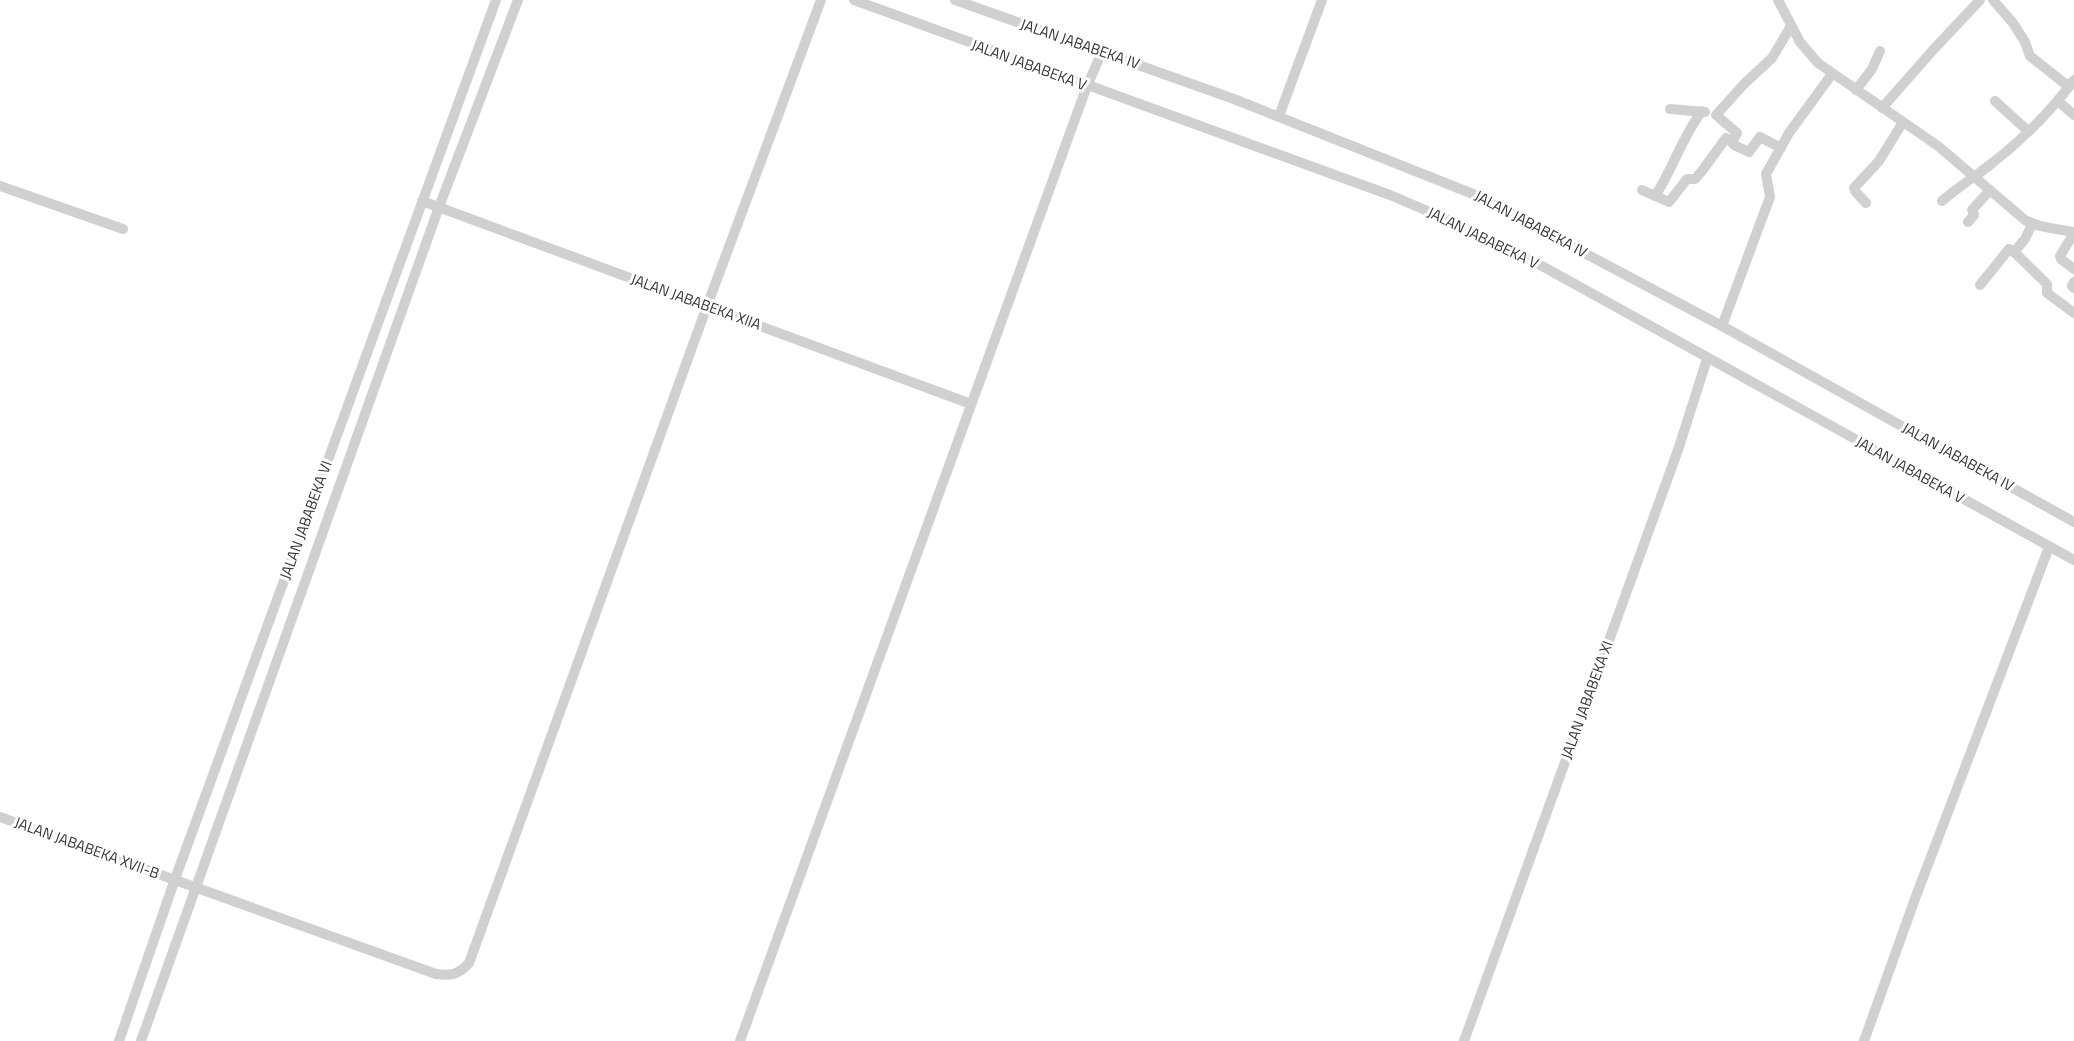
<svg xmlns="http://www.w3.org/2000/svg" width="2074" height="1041" font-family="'Titillium Web',sans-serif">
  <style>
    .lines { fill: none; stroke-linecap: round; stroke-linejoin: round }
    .minor { stroke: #d0d0d0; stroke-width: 10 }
    .labels { text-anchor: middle; stroke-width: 6; stroke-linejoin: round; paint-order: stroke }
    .street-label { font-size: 15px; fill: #333; stroke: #fff }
  </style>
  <rect width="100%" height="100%" fill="#fff"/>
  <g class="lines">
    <g class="minor">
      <polyline points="854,0 1390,195 1458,224 1524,256 2074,560"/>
      <polyline points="955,0 1234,99 1473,194 1722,326 2074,522"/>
      <path d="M1778,0L1800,42L1818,63L1938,146L2025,220C2040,228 2057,229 2074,232"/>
      <polyline points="1993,0 2013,23 2025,42 2030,56 2069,87"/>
      <polyline points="1856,90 1872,69 1880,51"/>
      <polyline points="1995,101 2028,131"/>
      <polyline points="2058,101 2074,115"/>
      <polyline points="1882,108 1933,50 1980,0"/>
      <polyline points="1670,109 1705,112"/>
      <polyline points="1279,116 1322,0"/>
      <polyline points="1781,148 1760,137 1749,152 1734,145 1732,142 1737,133 1716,115 1744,84 1772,58 1791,26"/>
      <polyline points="0,186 123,229"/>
      <polyline points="1642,190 1669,202 1687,179 1695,179 1702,171 1726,138 1732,142"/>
      <path d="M1655,196C1673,169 1682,137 1702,111"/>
      <polyline points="422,201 971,404"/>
      <path d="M1942,201C1958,187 1975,177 1991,164C2022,140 2051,111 2074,80"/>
      <polyline points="1866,203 1855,191 1854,188 1879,161 1903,122"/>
      <polyline points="1968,222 1974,215 1972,210 1990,190"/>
      <polyline points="2074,233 2060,256 2061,259 2074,269"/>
      <polyline points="2014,252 2047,284 2047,293 2074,313"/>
      <polyline points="2074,282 2072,286 2074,288"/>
      <polyline points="1980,285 2009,249 2014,252 2025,239 2032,224"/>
      <polyline points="1722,326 1770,197 1766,174 1789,133 1832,74"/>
      <path d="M0,817L436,974C451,976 458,975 469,963L707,306L821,0"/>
      <polyline points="119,1041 175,879 496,0"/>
      <polyline points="141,1041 439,207 518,0"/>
      <polyline points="740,1041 1087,86 1102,52"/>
      <polyline points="1464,1041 1678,450 1707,359"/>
      <polyline points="1864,1041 1916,896 2049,547"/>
    </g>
  </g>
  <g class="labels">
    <g class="street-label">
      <text transform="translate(1080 44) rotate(19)" y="5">JALAN JABABEKA IV</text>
      <text transform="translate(1029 65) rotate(20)" y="5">JALAN JABABEKA V</text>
      <text transform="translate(1531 224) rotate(28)" y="5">JALAN JABABEKA IV</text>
      <text transform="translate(1483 238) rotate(26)" y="5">JALAN JABABEKA V</text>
      <text transform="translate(696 302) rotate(20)" y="5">JALAN JABABEKA XIIA</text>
      <text transform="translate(1958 457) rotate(29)" y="5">JALAN JABABEKA IV</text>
      <text transform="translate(1910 470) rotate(29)" y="5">JALAN JABABEKA V</text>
      <text transform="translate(306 520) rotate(-70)" y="5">JALAN JABABEKA VI</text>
      <text transform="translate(1587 700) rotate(-70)" y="5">JALAN JABABEKA XI</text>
      <text transform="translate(87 848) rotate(20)" y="5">JALAN JABABEKA XVII-B</text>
    </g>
  </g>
</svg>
